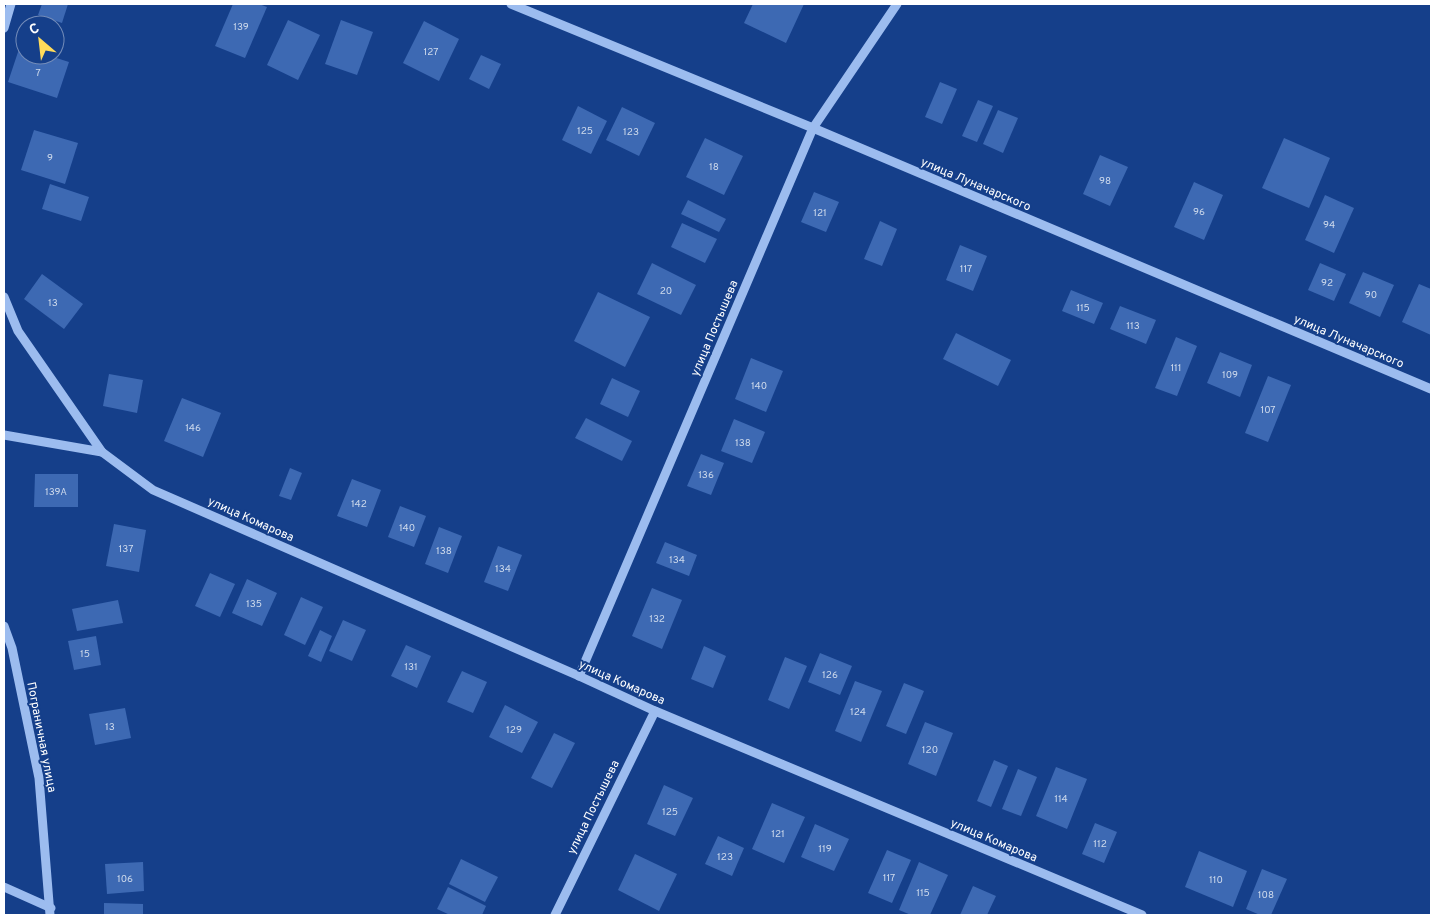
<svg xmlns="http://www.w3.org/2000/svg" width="1435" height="919" font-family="Overpass,sans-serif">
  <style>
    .building { fill: #3d69b3 }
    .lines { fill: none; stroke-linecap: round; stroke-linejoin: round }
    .minor { stroke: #9cbcef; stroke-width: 9 }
    .labels { text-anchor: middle; stroke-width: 4; stroke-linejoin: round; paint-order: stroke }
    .number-label { font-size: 10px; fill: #cedaec }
    .street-label { font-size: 12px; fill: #fff; stroke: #153f8a }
  </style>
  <rect width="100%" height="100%" fill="#153f8a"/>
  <g class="building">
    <polygon points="42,4 68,4 62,23 38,15"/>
    <polygon points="233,4 259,4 267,7 245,58 215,46"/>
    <polygon points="753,4 804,4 786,43 744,23"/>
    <polygon points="288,20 320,35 298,80 267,65"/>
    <polygon points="341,20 373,32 357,75 325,64"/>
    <polygon points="424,21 459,39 439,81 403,63"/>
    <polygon points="20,46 25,48 25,55 47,55 69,62 57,98 8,82"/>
    <polygon points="481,55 501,64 489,89 469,79"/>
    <polygon points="940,82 957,89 942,124 925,117"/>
    <polygon points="978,100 993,106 977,142 962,136"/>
    <polygon points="578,106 607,121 591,154 562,140"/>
    <polygon points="622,107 655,123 639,156 606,140"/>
    <polygon points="998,110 1018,118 1003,153 983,144"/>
    <polygon points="34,130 78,143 65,184 21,170"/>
    <polygon points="705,138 743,156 724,195 686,177"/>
    <polygon points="1284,138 1330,158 1309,208 1262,188"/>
    <polygon points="1100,155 1128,167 1110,206 1083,194"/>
    <polygon points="1194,182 1223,195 1204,240 1174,227"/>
    <polygon points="50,184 89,197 81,221 42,209"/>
    <polygon points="814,192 839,202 826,232 801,222"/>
    <polygon points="1325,195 1354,208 1334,253 1305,240"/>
    <polygon points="688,200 726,219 719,232 681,214"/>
    <polygon points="880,221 897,229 882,266 864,259"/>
    <polygon points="682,223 717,239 705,263 671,247"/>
    <polygon points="960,245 987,256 973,291 946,280"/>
    <polygon points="652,263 696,285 681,315 637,294"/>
    <polygon points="1320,263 1346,274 1334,301 1308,290"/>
    <polygon points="1363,272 1394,285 1380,317 1349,303"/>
    <polygon points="42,274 83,304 64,329 24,299"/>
    <polygon points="1419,284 1431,289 1431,335 1402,322"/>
    <polygon points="1071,290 1103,303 1094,324 1062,311"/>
    <polygon points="598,292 650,317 625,367 574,341"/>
    <polygon points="1120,306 1156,320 1146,344 1110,329"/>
    <polygon points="956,333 1011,360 998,386 943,359"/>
    <polygon points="1176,337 1197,346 1177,396 1155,388"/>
    <polygon points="1220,352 1252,365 1240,397 1207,383"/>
    <polygon points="751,358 783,371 766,412 735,399"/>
    <polygon points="109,374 143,380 137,413 103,406"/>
    <polygon points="1268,376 1291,385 1268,442 1245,433"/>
    <polygon points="612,378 640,391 628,417 600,404"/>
    <polygon points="182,398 221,413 203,457 164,441"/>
    <polygon points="586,418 632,441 622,461 575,438"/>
    <polygon points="734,419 765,432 752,463 721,451"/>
    <polygon points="701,454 724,463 711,495 687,486"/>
    <polygon points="290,468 302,473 291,500 279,496"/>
    <polygon points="35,474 78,474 78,507 34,507"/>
    <polygon points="352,479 381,490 367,527 337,516"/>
    <polygon points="400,506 426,516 414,547 388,537"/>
    <polygon points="114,524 146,530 139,572 106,566"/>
    <polygon points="439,527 462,536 448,573 425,564"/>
    <polygon points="665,542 697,555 689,576 656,563"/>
    <polygon points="498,546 522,555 508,591 484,582"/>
    <polygon points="210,573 235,584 220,617 195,606"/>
    <polygon points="247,579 277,593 262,626 232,613"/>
    <polygon points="652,588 682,600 662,649 632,636"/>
    <polygon points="301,597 323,607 305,645 284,635"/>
    <polygon points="118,600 123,623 77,631 72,609"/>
    <polygon points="343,620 366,630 352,661 329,651"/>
    <polygon points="320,630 332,636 321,662 308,656"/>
    <polygon points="96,636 101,665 74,670 68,641"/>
    <polygon points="406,645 431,656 417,688 391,676"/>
    <polygon points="704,646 726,656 713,688 691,679"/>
    <polygon points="820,653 852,666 840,695 808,682"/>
    <polygon points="785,657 807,666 789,709 768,700"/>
    <polygon points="462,671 487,682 473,713 447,702"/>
    <polygon points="855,681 882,691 861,742 835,731"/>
    <polygon points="904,683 924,691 906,734 886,726"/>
    <polygon points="505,705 538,722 522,753 489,737"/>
    <polygon points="125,708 131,738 95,745 89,714"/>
    <polygon points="925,722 953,733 936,776 908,764"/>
    <polygon points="554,733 575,743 552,788 531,778"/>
    <polygon points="994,760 1008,766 991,807 977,801"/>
    <polygon points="1056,767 1087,779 1067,829 1036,816"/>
    <polygon points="1018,769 1037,777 1021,816 1002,809"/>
    <polygon points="664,785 693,798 675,836 647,824"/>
    <polygon points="772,803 805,817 784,863 752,849"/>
    <polygon points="1095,823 1117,832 1104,863 1082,854"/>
    <polygon points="815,824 849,839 834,871 801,857"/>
    <polygon points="718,836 744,848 732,876 705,864"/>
    <polygon points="887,850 911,860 892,903 868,893"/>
    <polygon points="1199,851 1247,871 1233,907 1185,887"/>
    <polygon points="635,854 677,874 659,911 618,890"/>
    <polygon points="461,859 498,877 485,902 449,884"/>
    <polygon points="143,862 144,891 107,894 105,864"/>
    <polygon points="919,862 948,875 930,915 911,915 899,910"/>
    <polygon points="1262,869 1287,879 1271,915 1260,915 1246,909"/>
    <polygon points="973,886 996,896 987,915 960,915"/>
    <polygon points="448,887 486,906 482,915 450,915 437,909"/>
    <polygon points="104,903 143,904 143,915 104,915"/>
  </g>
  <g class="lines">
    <g class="minor">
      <polyline points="511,4 813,128 1431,389"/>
      <polyline points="4,28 11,4"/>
      <polyline points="4,297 18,331 102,452 153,490 579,676 655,711 1142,915"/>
      <polyline points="4,435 102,452"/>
      <polyline points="4,626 12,648 39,778 50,915"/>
      <polyline points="579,676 813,128 897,4"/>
      <polyline points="4,887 51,908"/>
      <polyline points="555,915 655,711"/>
    </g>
  </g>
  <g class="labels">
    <g class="number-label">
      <text x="241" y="30">139</text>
      <text x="431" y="55">127</text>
      <text x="38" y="76">7</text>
      <text x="585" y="134">125</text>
      <text x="631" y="135">123</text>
      <text x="50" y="161">9</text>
      <text x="714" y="170">18</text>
      <text x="1105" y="184">98</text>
      <text x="1199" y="215">96</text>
      <text x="820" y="216">121</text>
      <text x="1329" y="228">94</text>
      <text x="966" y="272">117</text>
      <text x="1327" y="286">92</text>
      <text x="666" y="294">20</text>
      <text x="1371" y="298">90</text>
      <text x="53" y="306">13</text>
      <text x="1083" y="311">115</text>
      <text x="1133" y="329">113</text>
      <text x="1176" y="371">111</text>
      <text x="1230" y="378">109</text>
      <text x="759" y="389">140</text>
      <text x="1268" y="413">107</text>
      <text x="193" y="431">146</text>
      <text x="743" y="446">138</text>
      <text x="706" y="478">136</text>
      <text x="56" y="495">139А</text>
      <text x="359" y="507">142</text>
      <text x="407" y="531">140</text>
      <text x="126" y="552">137</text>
      <text x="444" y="554">138</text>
      <text x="677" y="563">134</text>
      <text x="503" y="572">134</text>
      <text x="254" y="607">135</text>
      <text x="657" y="622">132</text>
      <text x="85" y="657">15</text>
      <text x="411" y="670">131</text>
      <text x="830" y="678">126</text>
      <text x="858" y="715">124</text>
      <text x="110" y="730">13</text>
      <text x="514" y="733">129</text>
      <text x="930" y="753">120</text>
      <text x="1061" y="802">114</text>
      <text x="670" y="815">125</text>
      <text x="778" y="837">121</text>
      <text x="1100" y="847">112</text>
      <text x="825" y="852">119</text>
      <text x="725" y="860">123</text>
      <text x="889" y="881">117</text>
      <text x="125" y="882">106</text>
      <text x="1216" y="883">110</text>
      <text x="923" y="896">115</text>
      <text x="1266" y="898">108</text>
    </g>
    <g class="street-label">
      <text transform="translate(976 184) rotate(23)" y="4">улица Луначарского</text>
      <text transform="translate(714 328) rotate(-67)" y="4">улица Постышева</text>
      <text transform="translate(1349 341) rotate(23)" y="4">улица Луначарского</text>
      <text transform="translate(251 519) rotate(24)" y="4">улица Комарова</text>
      <text transform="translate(622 682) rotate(24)" y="4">улица Комарова</text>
      <text transform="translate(42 737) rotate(79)" y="4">Пограничная улица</text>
      <text transform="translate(593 807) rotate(-64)" y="4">улица Постышева</text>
      <text transform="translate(994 840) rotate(23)" y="4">улица Комарова</text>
    </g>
  </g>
  <rect width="1435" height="919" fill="none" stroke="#ffffff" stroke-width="10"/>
  <g transform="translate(40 40) rotate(332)"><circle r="24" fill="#153f8a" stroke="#738cb9"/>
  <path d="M0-4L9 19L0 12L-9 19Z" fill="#ffdb5a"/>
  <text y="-8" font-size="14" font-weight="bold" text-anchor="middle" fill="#ffffff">С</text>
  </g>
</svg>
